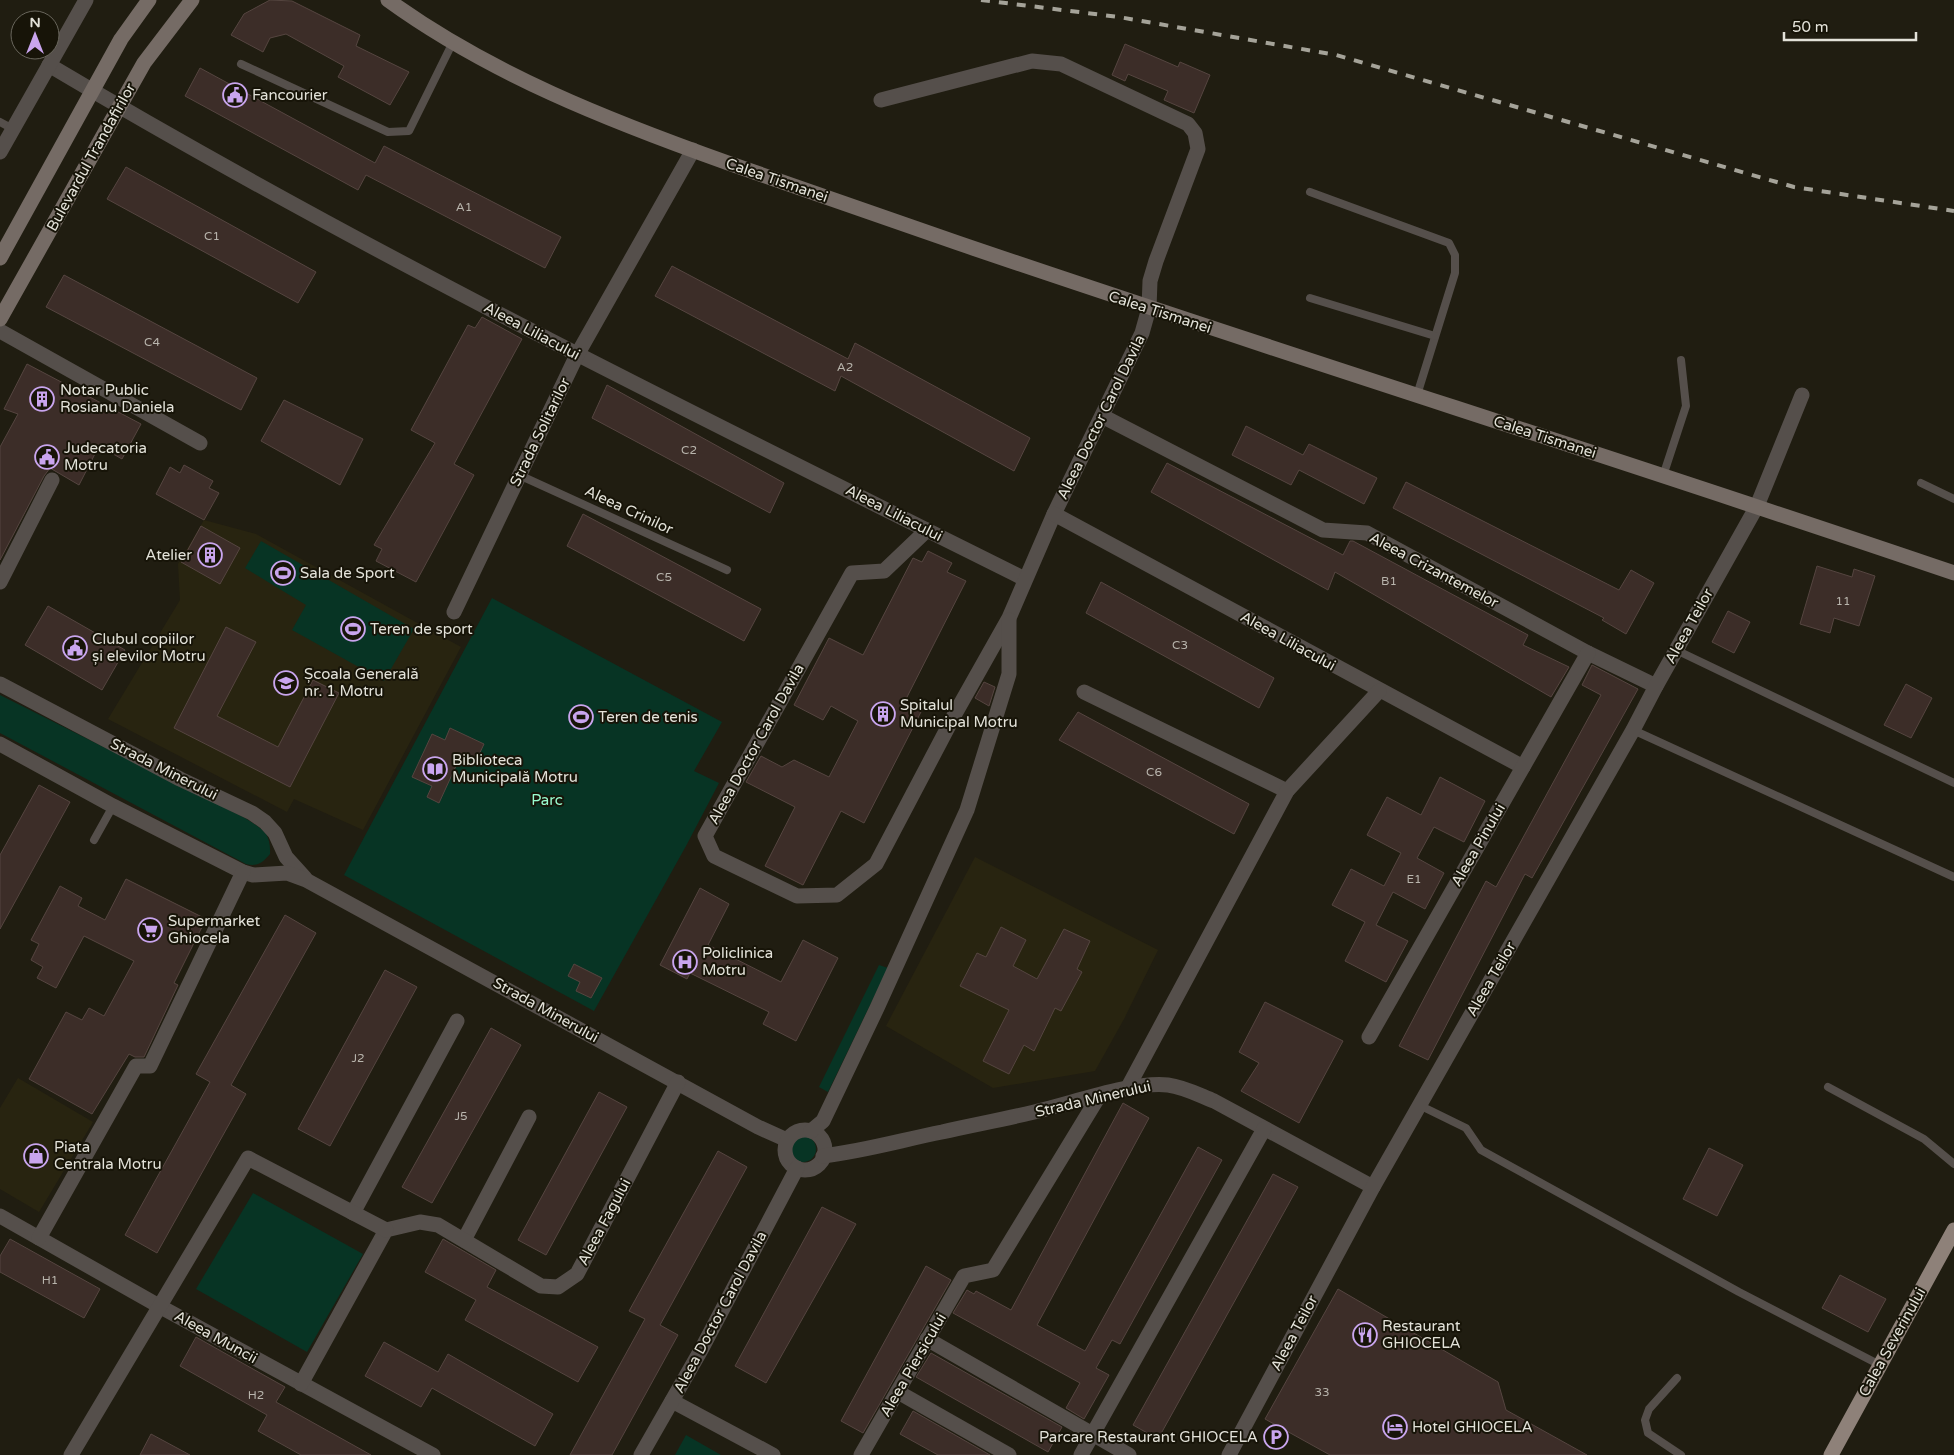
<svg xmlns="http://www.w3.org/2000/svg" width="1954" height="1455" font-family="'Varela Round',sans-serif">
  <style>
    .built { fill: #282410 }
    .green { fill: #073424 }
    .building { fill: #3c2d28; stroke: #554540 }
    .lines { fill: none; stroke-linecap: round; stroke-linejoin: round }
    .lane { stroke: #554f4b; stroke-width: 8 }
    .street { stroke: #554f4b; stroke-width: 15 }
    .secondary { stroke: #756b65; stroke-width: 15 }
    .primary { stroke: #8e8179; stroke-width: 15 }
    .rail { stroke: #a5a399; stroke-width: 4; stroke-dasharray: 9 9; stroke-linecap: butt }
    .labels { text-anchor: middle; stroke-width: 4; stroke-linejoin: round; paint-order: stroke }
    .number-label { font-size: 12px; fill: #b9b5ad }
    .poi-label { font-size: 15px; fill: #e3e2d9; stroke: #171408; text-anchor: start }
    .street-label { font-size: 15px; fill: #e3e2d9; stroke: #171408 }
    .park-label { font-size: 15px; fill: #99fcd0; stroke: #171408 }
  </style>
  <rect width="100%" height="100%" fill="#201d11"/>
  <g class="built">
    <polygon points="204,520 256,534 461,647 363,830 294,799 287,812 108,719 180,600 178,564"/>
    <polygon points="975,857 1158,950 1124,1019 1095,1071 993,1088 886,1026"/>
    <polygon points="18,1078 93,1122 39,1212 0,1189 0,1108"/>
  </g>
  <g class="green">
    <polygon points="261,541 414,629 384,681 292,630 306,605 245,568"/>
    <polygon points="492,598 722,722 694,771 719,783 686,846 594,1011 344,875"/>
    <path d="M0,695L245,818C262,829 271,832 270,854C263,862 258,867 246,864L0,733Z"/>
    <polygon points="879,965 888,968 828,1092 819,1087"/>
    <circle cx="803" cy="1149" r="13"/>
    <polygon points="253,1193 363,1254 307,1352 196,1289"/>
    <polygon points="686,1435 721,1455 675,1455"/>
  </g>
  <g class="building">
    <polygon points="270,0 292,1 360,35 356,46 409,72 390,105 338,77 344,66 286,34 270,38 263,52 231,35 244,14"/>
    <polygon points="1125,44 1178,67 1180,62 1210,75 1194,113 1164,100 1168,91 1128,74 1125,81 1112,75"/>
    <polygon points="200,68 375,163 384,146 561,237 545,268 366,175 358,190 185,96"/>
    <polygon points="126,167 316,272 298,303 107,199"/>
    <polygon points="672,266 848,359 855,343 1030,438 1014,471 841,376 835,391 655,296"/>
    <polygon points="64,275 257,378 241,410 46,307"/>
    <polygon points="482,317 522,339 454,464 474,475 416,582 376,561 382,549 374,545 435,443 411,430 468,325 475,328"/>
    <polygon points="27,364 141,424 122,459 99,446 79,485 50,468 44,476 0,560 0,447 18,414 4,409"/>
    <polygon points="607,385 784,483 770,513 592,418"/>
    <polygon points="284,400 363,439 340,485 261,441"/>
    <polygon points="1246,426 1303,455 1309,444 1377,478 1364,504 1299,470 1291,485 1232,455"/>
    <polygon points="1167,463 1343,555 1350,541 1353,541 1528,635 1523,645 1569,667 1551,697 1335,572 1328,590 1151,492"/>
    <polygon points="184,465 213,481 209,488 219,493 204,520 156,494 170,467 180,473"/>
    <polygon points="1406,482 1619,590 1631,570 1654,583 1626,634 1602,620 1604,618 1393,508"/>
    <polygon points="583,514 761,609 744,641 567,546"/>
    <polygon points="201,526 240,548 220,584 181,562"/>
    <polygon points="928,551 952,563 947,572 966,581 906,699 923,708 864,823 841,811 803,885 765,866 795,807 746,782 761,756 782,767 794,760 829,777 858,721 831,706 823,720 794,705 829,638 863,655 913,558 922,562"/>
    <polygon points="1817,566 1852,577 1854,569 1875,576 1859,626 1834,618 1830,633 1800,624"/>
    <polygon points="1101,582 1274,678 1259,708 1086,613"/>
    <polygon points="48,606 125,650 102,690 25,645"/>
    <polygon points="1728,611 1750,622 1734,653 1712,642"/>
    <polygon points="226,627 256,642 217,716 278,747 313,680 339,693 290,787 174,728"/>
    <polygon points="1592,665 1638,689 1532,878 1525,874 1428,1060 1399,1046 1486,881 1496,887 1601,695 1582,685"/>
    <polygon points="984,682 995,687 989,706 975,698"/>
    <polygon points="1906,684 1932,698 1911,738 1884,725"/>
    <polygon points="1078,712 1249,804 1234,834 1059,740"/>
    <polygon points="450,728 484,744 476,761 461,755 439,803 427,797 432,786 412,777 432,734 445,740"/>
    <polygon points="1440,777 1485,801 1464,842 1434,827 1417,858 1444,873 1425,909 1393,892 1376,925 1408,941 1386,982 1345,961 1365,922 1332,905 1351,869 1384,886 1401,853 1367,835 1387,797 1421,815"/>
    <polygon points="39,785 70,802 0,929 0,855"/>
    <polygon points="126,879 206,919 174,983 178,985 144,1057 135,1057 129,1054 92,1114 29,1079 66,1012 82,1020 89,1008 104,1016 134,961 84,936 56,988 37,978 43,967 31,960 39,944 31,940 60,886 82,898 78,906 105,920"/>
    <polygon points="700,888 729,904 708,945 781,982 803,940 838,958 796,1041 763,1024 769,1012 690,973 687,979 660,965"/>
    <polygon points="285,915 316,933 231,1085 246,1094 157,1253 125,1235 210,1082 196,1074"/>
    <polygon points="1001,927 1026,940 1013,966 1037,979 1064,929 1090,941 1077,969 1082,972 1061,1011 1055,1008 1034,1051 1024,1045 1009,1074 983,1061 1009,1010 960,986 977,953 986,957"/>
    <polygon points="574,964 602,978 591,998 576,991 580,982 568,976"/>
    <polygon points="385,970 417,987 330,1146 298,1129"/>
    <polygon points="1265,1002 1343,1041 1299,1123 1241,1091 1259,1063 1239,1052"/>
    <polygon points="491,1028 521,1045 432,1203 402,1187"/>
    <polygon points="599,1092 627,1107 546,1255 518,1240"/>
    <polygon points="1123,1103 1149,1118 1037,1325 1085,1351 1198,1147 1222,1160 1120,1344 1112,1340 1096,1368 1109,1375 1084,1419 1066,1408 1080,1383 953,1313 967,1290 974,1294 976,1291 1011,1310"/>
    <polygon points="1709,1148 1743,1165 1717,1216 1683,1199"/>
    <polygon points="718,1151 747,1167 660,1325 678,1335 612,1455 570,1455 645,1319 629,1311"/>
    <polygon points="1273,1174 1298,1187 1158,1439 1133,1425"/>
    <polygon points="822,1207 856,1224 766,1383 735,1366"/>
    <polygon points="10,1239 100,1289 84,1318 0,1272 0,1256"/>
    <polygon points="443,1239 496,1270 487,1287 598,1347 578,1382 465,1320 476,1300 425,1272"/>
    <polygon points="926,1266 951,1280 863,1433 841,1421"/>
    <polygon points="1840,1275 1886,1299 1868,1332 1822,1308"/>
    <polygon points="1338,1289 1498,1382 1506,1410 1587,1455 1330,1455 1265,1419"/>
    <polygon points="196,1337 285,1387 276,1402 371,1455 301,1455 258,1431 267,1415 180,1366"/>
    <polygon points="384,1342 438,1372 448,1354 553,1414 535,1446 432,1388 421,1407 365,1376"/>
    <polygon points="931,1353 1062,1427 1048,1452 916,1377"/>
    <polygon points="913,1411 990,1455 938,1455 900,1434"/>
    <polygon points="151,1434 190,1455 140,1455"/>
  </g>
  <g class="lines">
    <g class="lane">
      <polyline points="241,64 388,132 409,131 453,42"/>
      <polyline points="0,122 13,129"/>
      <polyline points="1310,192 1449,243 1455,255 1455,273 1417,395"/>
      <polyline points="1310,298 1435,336"/>
      <polyline points="519,475 727,570"/>
      <polyline points="1663,476 1686,406 1681,360"/>
      <polyline points="1921,483 1954,499"/>
      <polyline points="1676,650 1954,783"/>
      <polyline points="1633,730 1954,877"/>
      <polyline points="94,840 113,806"/>
      <polyline points="1828,1087 1924,1139 1954,1164"/>
      <polyline points="1419,1105 1466,1128 1481,1150 1739,1292 1880,1365"/>
      <polyline points="1677,1378 1649,1409 1645,1420 1648,1433 1681,1455"/>
    </g>
    <g class="street">
      <path d="M49,65C365,253 696,415 1025,579"/>
      <polyline points="881,100 1032,61 1061,64 1188,124 1195,133 1198,149 1156,261 1150,281 1149,308 1142,333 1054,514 1009,618 956,712 876,864 837,895 797,896 714,856 705,836 852,573 884,571 927,530"/>
      <polyline points="0,152 86,0"/>
      <polyline points="0,331 200,443"/>
      <polyline points="1102,416 1323,530 1367,533 1588,653 1656,686"/>
      <polyline points="1054,514 1523,767"/>
      <polyline points="0,582 52,480"/>
      <polyline points="454,612 577,355 693,150"/>
      <polyline points="0,684 180,779 252,813 265,822 275,833 286,857 305,878"/>
      <polyline points="1084,692 1287,791"/>
      <polyline points="0,744 113,806 243,872 253,875 287,873 306,880 758,1127 787,1140"/>
      <polyline points="1369,1037 1588,653"/>
      <polyline points="1127,1089 1287,791 1379,691"/>
      <circle cx="805" cy="1150" r="20"/>
      <polyline points="811,1131 823,1121 877,1008 967,810 1009,674 1009,620"/>
      <path d="M823,1156C864,1151 902,1140 942,1132C977,1124 1012,1118 1046,1109C1078,1101 1136,1081 1168,1085C1184,1087 1199,1095 1214,1101L1373,1187"/>
      <polyline points="353,1213 457,1021"/>
      <polyline points="0,1216 159,1306 433,1455"/>
      <polyline points="39,1238 136,1066 150,1066 243,872"/>
      <polyline points="464,1240 529,1117"/>
      <polyline points="927,1339 1129,1455"/>
      <polyline points="301,1384 386,1230 420,1222 438,1225 541,1286 558,1287 577,1274 678,1082"/>
      <polyline points="898,1392 1009,1455"/>
      <polyline points="672,1401 773,1455"/>
      <polyline points="71,1455 248,1158 386,1230"/>
      <polyline points="641,1455 701,1350 797,1168"/>
      <polyline points="861,1455 964,1276 993,1270 1099,1096"/>
      <polyline points="1081,1455 1264,1129"/>
      <polyline points="1229,1455 1373,1187 1633,730 1656,686 1757,506 1802,395"/>
    </g>
    <g class="secondary">
      <path d="M388,0C490,74 610,121 728,163C804,190 881,216 958,243C1289,356 1623,460 1954,573"/>
      <polyline points="0,258 121,39 149,0"/>
      <polyline points="0,319 144,63 192,0"/>
    </g>
    <polyline class="primary" points="1831,1455 1954,1230"/>
    <polyline class="rail" points="981,0 1119,17 1336,55 1794,187 1954,211"/>
  </g>
  <defs>
    <g id="civic-ring" transform="scale(1.25)"><circle r="9.5" fill="#171408" stroke="#c9a5ee" stroke-width="1.5"/><path d="M-.6-6.5H3V-4.5H.6V-3L4-1V1h2V6H-6V1h2V-1L-.6-3ZM-1.2 2.5V6h2.4V2.5Z" fill="#c9a5ee"/></g>
    <g id="building-ring" transform="scale(1.25)"><circle r="9.5" fill="#171408" stroke="#c9a5ee" stroke-width="1.5"/><path d="M-4-6H4V6H1V3H-1V6H-4ZM-2.5-4.3h1.7v1.8h-1.7ZM.8-4.3h1.7v1.8H.8ZM-2.5-1h1.7V.8h-1.7ZM.8-1h1.7V.8H.8Z" fill="#c9a5ee"/></g>
    <g id="stadium-ring" transform="scale(1.25)"><circle r="9.5" fill="#171408" stroke="#c9a5ee" stroke-width="1.5"/><path d="M0-5a6.5 5 0 1 0 0 10a6.5 5 0 1 0 0-10ZM-3.5-1.8h7v3.6h-7Z" fill="#c9a5ee"/></g>
    <g id="school-ring" transform="scale(1.25)"><circle r="9.5" fill="#171408" stroke="#c9a5ee" stroke-width="1.5"/><path d="M0-5L7-2L0 1L-7-2ZM-4 1L0 2.5L4 1V4Q0 6-4 4Z" fill="#c9a5ee"/></g>
    <g id="library-ring" transform="scale(1.25)"><circle r="9.5" fill="#171408" stroke="#c9a5ee" stroke-width="1.5"/><path d="M-6-4Q-3-5.5-.7-3.5V5Q-3 3-6 4ZM6-4Q3-5.5 .7-3.5V5Q3 3 6 4Z" fill="#c9a5ee"/></g>
    <g id="supermarket-ring" transform="scale(1.25)"><circle r="9.5" fill="#171408" stroke="#c9a5ee" stroke-width="1.5"/><path d="M-6-5.5h2.5l.6 2H6L4.5 2H-2.5L-4.4-4H-6ZM-1.5 3.2a1.3 1.3 0 1 0 .1 0ZM3 3.2a1.3 1.3 0 1 0 .1 0Z" fill="#c9a5ee"/></g>
    <g id="hospital-ring" transform="scale(1.25)"><circle r="9.5" fill="#171408" stroke="#c9a5ee" stroke-width="1.5"/><path d="M-5-5h3v3.5h4V-5h3V5h-3V1.5h-4V5h-3Z" fill="#c9a5ee"/></g>
    <g id="shop-ring" transform="scale(1.25)"><circle r="9.5" fill="#171408" stroke="#c9a5ee" stroke-width="1.5"/><path d="M-5-2.5h2.3a2.7 3.5 0 0 1 5.4 0H5L5.5 6h-11ZM-1.5-2.5h3a1.5 2.3 0 0 0-3 0Z" fill="#c9a5ee"/></g>
    <g id="restaurant-ring" transform="scale(1.25)"><circle r="9.5" fill="#171408" stroke="#c9a5ee" stroke-width="1.5"/><path d="M-5-6h1v4h1v-4h1v4h1v-4h1v5L-1.5 .5V6h-2V.5L-5-1ZM5-6V6H3V1.5H1.5Q1.5-4 5-6Z" fill="#c9a5ee"/></g>
    <g id="hotel-ring" transform="scale(1.25)"><circle r="9.5" fill="#171408" stroke="#c9a5ee" stroke-width="1.5"/><path d="M-6-4.5h1.5V1H6V5H4.5V3h-9V5H-6ZM-4 0a1.8 1.8 0 1 1 3.6 0ZM.5 0V-2.5h3Q6-2.5 6 0Z" fill="#c9a5ee"/></g>
    <g id="parking-ring" transform="scale(1.25)"><circle r="9.5" fill="#171408" stroke="#c9a5ee" stroke-width="1.5"/><path d="M-3.5-5.5H1a3.5 3.5 0 0 1 0 7H-1V5.5H-3.5ZM-1-3.4V-.6H.8a1.4 1.4 0 0 0 0-2.8Z" fill="#c9a5ee"/></g>
  </defs>
  <g fill-rule="evenodd">
    <use href="#civic-ring" x="235" y="95"/>
    <use href="#building-ring" x="42" y="399"/>
    <use href="#civic-ring" x="47" y="457"/>
    <use href="#building-ring" x="210" y="555"/>
    <use href="#stadium-ring" x="283" y="573"/>
    <use href="#stadium-ring" x="353" y="629"/>
    <use href="#civic-ring" x="75" y="648"/>
    <use href="#school-ring" x="286" y="683"/>
    <use href="#building-ring" x="883" y="714"/>
    <use href="#stadium-ring" x="581" y="717"/>
    <use href="#library-ring" x="435" y="769"/>
    <use href="#supermarket-ring" x="150" y="930"/>
    <use href="#hospital-ring" x="685" y="962"/>
    <use href="#shop-ring" x="36" y="1156"/>
    <use href="#restaurant-ring" x="1365" y="1335"/>
    <use href="#hotel-ring" x="1395" y="1427"/>
    <use href="#parking-ring" x="1276" y="1437"/>
  </g>
  <g class="labels">
    <g class="number-label">
      <text x="464" y="211">A1</text>
      <text x="212" y="240">C1</text>
      <text x="152" y="346">C4</text>
      <text x="845" y="371">A2</text>
      <text x="689" y="454">C2</text>
      <text x="664" y="581">C5</text>
      <text x="1389" y="585">B1</text>
      <text x="1843" y="605">11</text>
      <text x="1180" y="649">C3</text>
      <text x="1154" y="776">C6</text>
      <text x="1414" y="883">E1</text>
      <text x="358" y="1062">J2</text>
      <text x="461" y="1120">J5</text>
      <text x="50" y="1284">H1</text>
      <text x="1322" y="1396">33</text>
      <text x="256" y="1399">H2</text>
    </g>
    <g class="poi-label">
      <text x="252" y="100">Fancourier</text>
      <text x="60" y="395">Notar Public<tspan x="60" dy="17">Rosianu Daniela</tspan></text>
      <text x="64" y="453">Judecatoria<tspan x="64" dy="17">Motru</tspan></text>
      <text x="192" y="560" text-anchor="end">Atelier</text>
      <text x="300" y="578">Sala de Sport</text>
      <text x="370" y="634">Teren de sport</text>
      <text x="92" y="644">Clubul copiilor<tspan x="92" dy="17">și elevilor Motru</tspan></text>
      <text x="304" y="679">Școala Generală<tspan x="304" dy="17">nr. 1 Motru</tspan></text>
      <text x="900" y="710">Spitalul<tspan x="900" dy="17">Municipal Motru</tspan></text>
      <text x="598" y="722">Teren de tenis</text>
      <text x="452" y="765">Biblioteca<tspan x="452" dy="17">Municipală Motru</tspan></text>
      <text x="168" y="926">Supermarket<tspan x="168" dy="17">Ghiocela</tspan></text>
      <text x="702" y="958">Policlinica<tspan x="702" dy="17">Motru</tspan></text>
      <text x="54" y="1152">Piata<tspan x="54" dy="17">Centrala Motru</tspan></text>
      <text x="1382" y="1331">Restaurant<tspan x="1382" dy="17">GHIOCELA</tspan></text>
      <text x="1412" y="1432">Hotel GHIOCELA</text>
      <text x="1258" y="1442" text-anchor="end">Parcare Restaurant GHIOCELA</text>
    </g>
    <g class="street-label">
      <text transform="translate(91 157) rotate(-61)" y="5">Bulevardul Trandafirilor</text>
      <text transform="translate(777 180) rotate(19)" y="5">Calea Tismanei</text>
      <text transform="translate(1160 312) rotate(18)" y="5">Calea Tismanei</text>
      <text transform="translate(532 331) rotate(28)" y="5">Aleea Liliacului</text>
      <text transform="translate(1101 417) rotate(-64)" y="5">Aleea Doctor Carol Davila</text>
      <text transform="translate(540 432) rotate(-64)" y="5">Strada Solitarilor</text>
      <text transform="translate(1545 437) rotate(18)" y="5">Calea Tismanei</text>
      <text transform="translate(629 510) rotate(25)" y="5">Aleea Crinilor</text>
      <text transform="translate(894 513) rotate(27)" y="5">Aleea Liliacului</text>
      <text transform="translate(1434 570) rotate(28)" y="5">Aleea Crizantemelor</text>
      <text transform="translate(1689 626) rotate(-61)" y="5">Aleea Teilor</text>
      <text transform="translate(1288 641) rotate(29)" y="5">Aleea Liliacului</text>
      <text transform="translate(756 744) rotate(-61)" y="5">Aleea Doctor Carol Davila</text>
      <text transform="translate(164 769) rotate(27)" y="5">Strada Minerului</text>
      <text transform="translate(1478 845) rotate(-60)" y="5">Aleea Pinului</text>
      <text transform="translate(1491 979) rotate(-60)" y="5">Aleea Teilor</text>
      <text transform="translate(546 1010) rotate(29)" y="5">Strada Minerului</text>
      <text transform="translate(1093 1099) rotate(-13)" y="5">Strada Minerului</text>
      <text transform="translate(604 1222) rotate(-62)" y="5">Aleea Fagului</text>
      <text transform="translate(720 1312) rotate(-62)" y="5">Aleea Doctor Carol Davila</text>
      <text transform="translate(1294 1333) rotate(-62)" y="5">Aleea Teilor</text>
      <text transform="translate(216 1337) rotate(29)" y="5">Aleea Muncii</text>
      <text transform="translate(1892 1342) rotate(-61)" y="5">Calea Severinului</text>
      <text transform="translate(913 1365) rotate(-60)" y="5">Aleea Piersicului</text>
    </g>
    <g class="park-label">
      <text x="547" y="805">Parc</text>
    </g>
  </g>
  <g transform="translate(35 35)"><circle r="24" fill="#171408" stroke="#69665c"/>
  <path d="M0-4L9 19L0 12L-9 19Z" fill="#c9a5ee"/>
  <text y="-8" font-size="14" font-weight="bold" text-anchor="middle" fill="#e3e2d9">N</text>
  </g>
  <path d="M1784 32v8h132v-8" fill="none" stroke="#e3e2d9" stroke-width="2.5"/>
  <text x="1792" y="32" font-size="15" fill="#e3e2d9" stroke="#171408" stroke-width="4" paint-order="stroke">50 m</text>
</svg>
